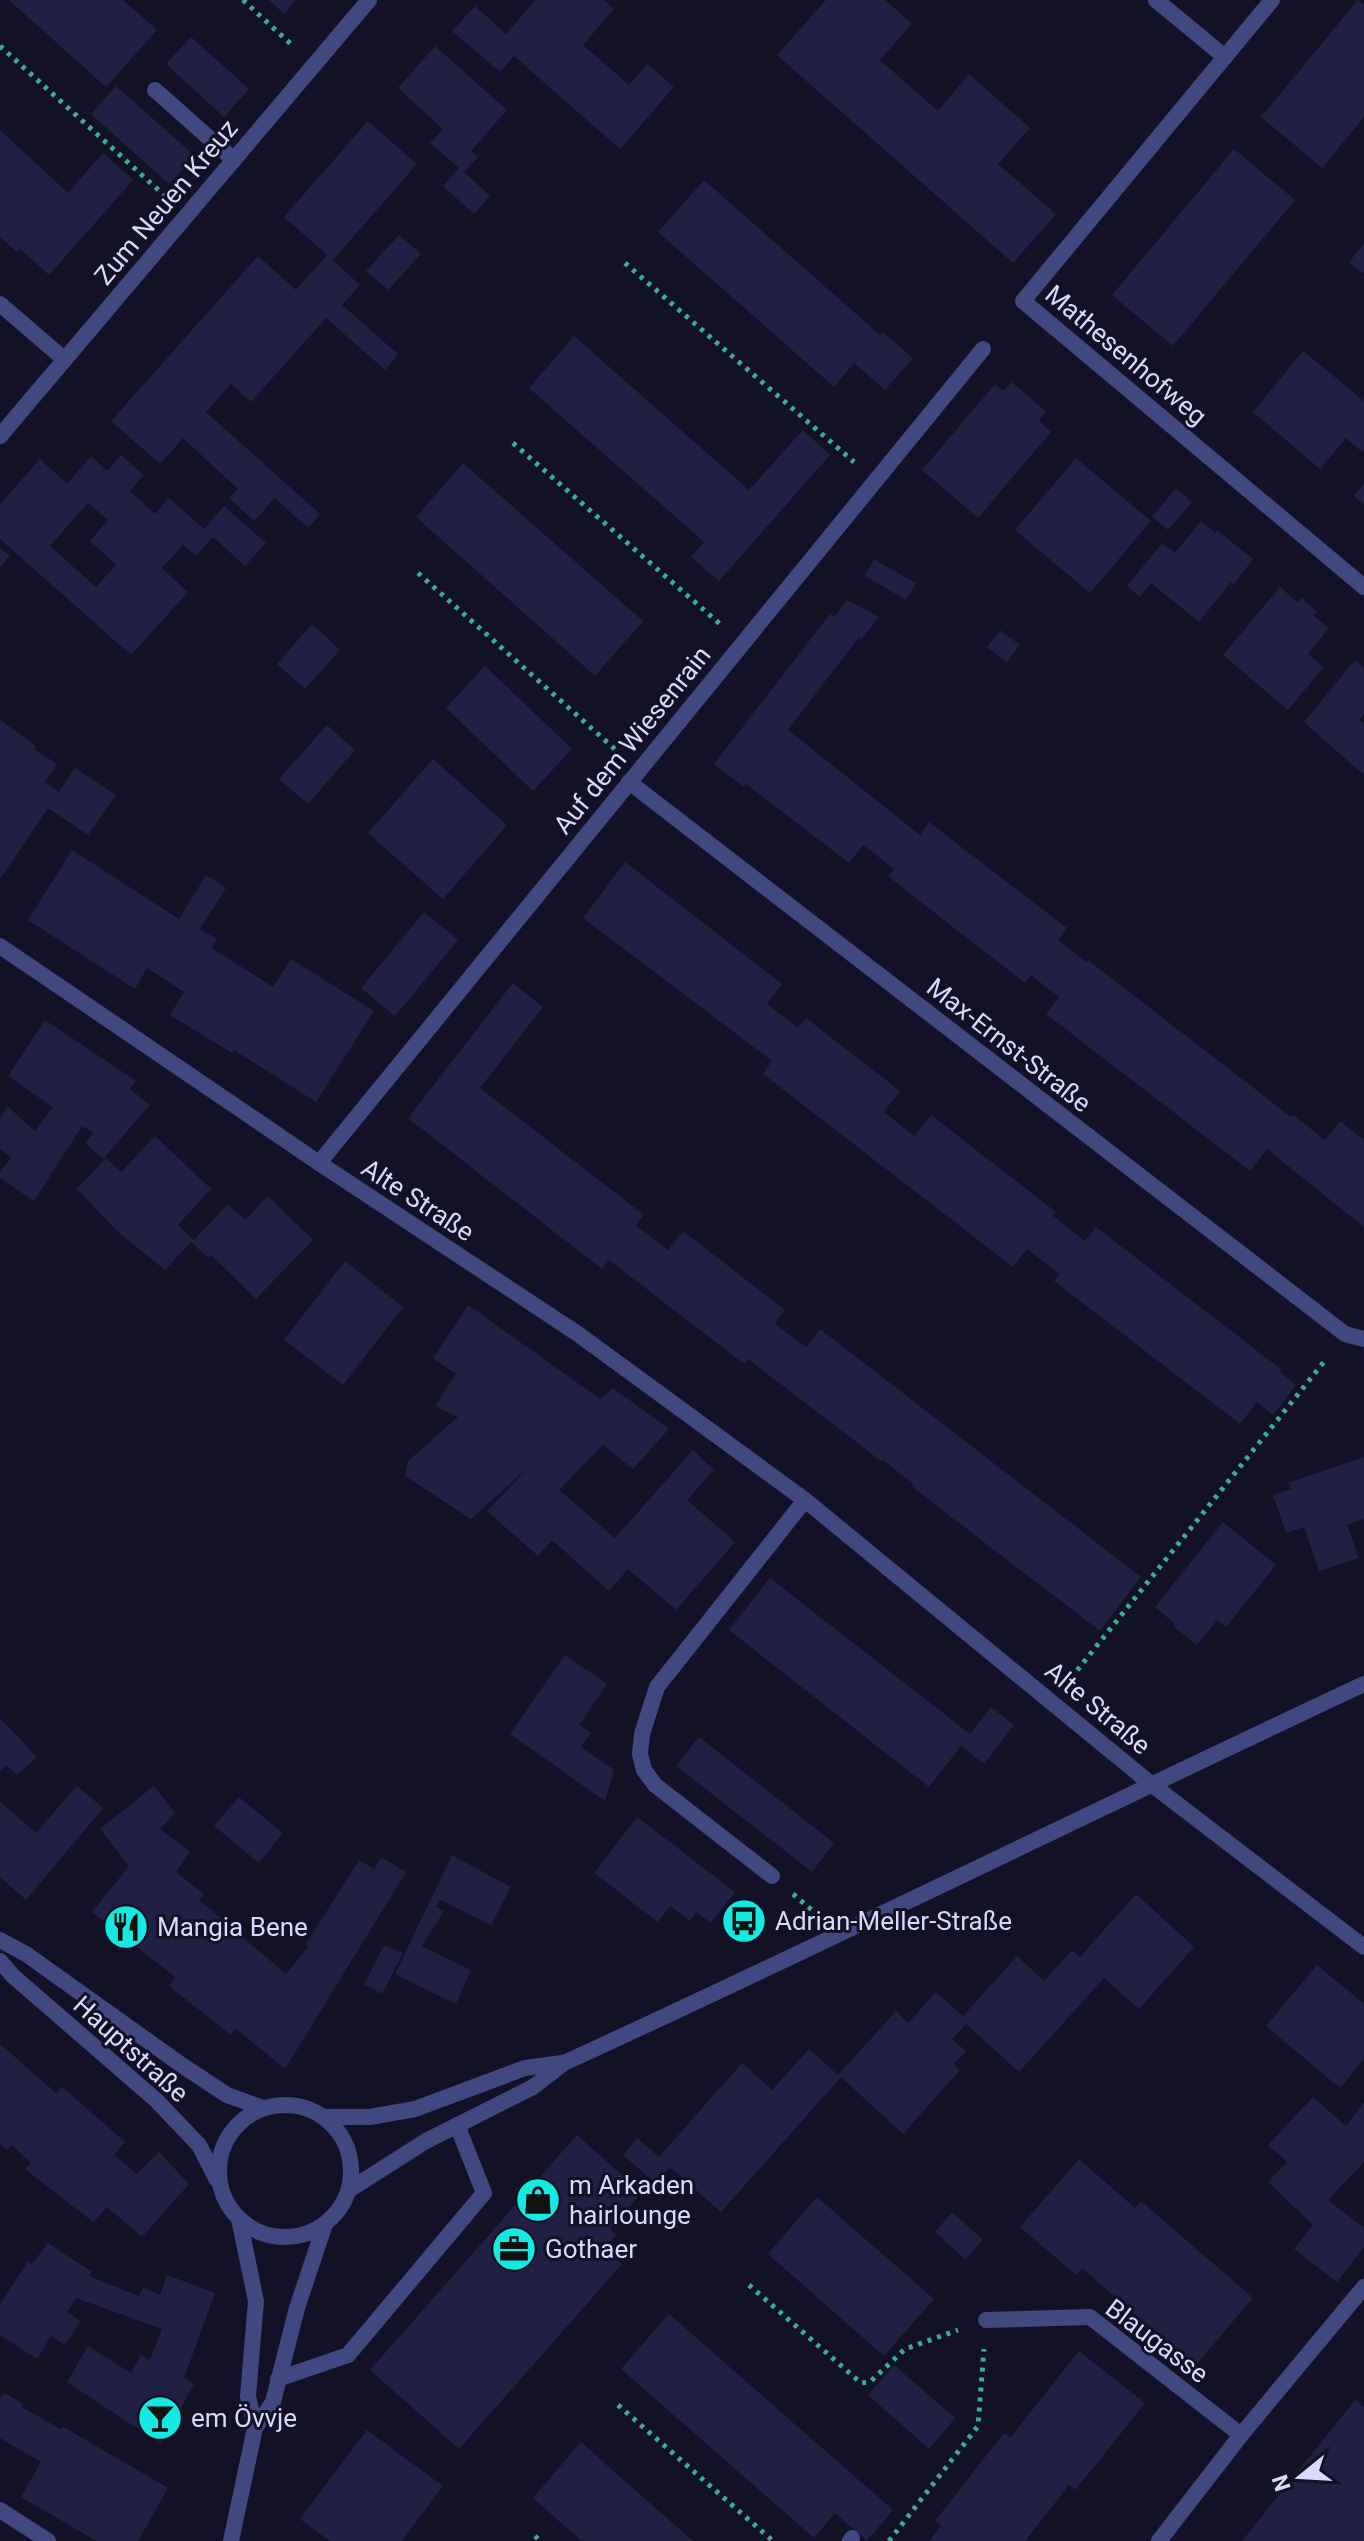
<svg xmlns="http://www.w3.org/2000/svg" width="1364" height="2541" font-family="Roboto,sans-serif">
  <style>
    .building { fill: #221f44; fill-rule: evenodd }
    .lines { fill: none; stroke-linecap: round; stroke-linejoin: round }
    .path { stroke: #3bad97; stroke-width: 5; stroke-dasharray: 4 6; stroke-linecap: butt }
    .service { stroke: #41477f; stroke-width: 16 }
    .minor { stroke: #41477f; stroke-width: 16 }
    .tertiary { stroke: #41477f; stroke-width: 16 }
    .labels { text-anchor: middle; stroke-width: 6; stroke-linejoin: round; paint-order: stroke }
    .street-label { font-size: 26px; fill: #d8d9fb; stroke: #121125 }
    .poi-label { font-size: 26px; fill: #d8d9fb; stroke: #121125; text-anchor: start }
  </style>
  <rect width="100%" height="100%" fill="#121125"/>
  <g class="building">
    <polygon points="9,0 123,0 157,30 106,87"/>
    <polygon points="269,0 296,0 284,14"/>
    <polygon points="535,0 604,0 614,9 583,45 629,85 647,64 674,87 620,149 514,56 500,72 452,31 475,6 506,34"/>
    <polygon points="826,0 885,0 912,24 880,60 938,111 969,74 1030,128 998,164 1056,214 1013,263 777,55"/>
    <polygon points="1358,0 1364,5 1364,117 1322,168 1261,117"/>
    <polygon points="191,37 249,89 224,117 166,64"/>
    <polygon points="435,46 507,110 471,151 478,157 464,172 490,196 474,214 443,186 459,168 430,143 443,129 398,88"/>
    <polygon points="116,86 195,156 169,184 91,114"/>
    <polygon points="368,121 417,164 333,260 360,285 342,305 398,354 385,370 326,318 251,402 231,384 206,412 320,514 308,528 275,498 254,521 229,498 238,489 183,438 160,464 111,421 258,256 296,290 327,255 284,217"/>
    <polygon points="0,130 68,193 103,153 133,180 49,275 20,249 17,252 0,237"/>
    <polygon points="1234,149 1295,200 1173,346 1112,295"/>
    <polygon points="704,180 880,335 882,332 913,358 885,390 854,363 834,387 658,232"/>
    <polygon points="399,235 421,254 388,290 366,271"/>
    <polygon points="1364,244 1364,274 1349,262"/>
    <polygon points="574,336 749,490 803,430 830,455 719,581 691,557 704,542 529,388"/>
    <polygon points="1303,351 1364,401 1364,449 1362,452 1346,438 1320,469 1253,412"/>
    <polygon points="1012,382 1046,412 1039,421 1051,432 978,518 922,470 995,384 1003,391"/>
    <path d="M121,455L144,475L130,491L155,514L169,498L204,529L224,506L266,543L245,566L213,537L196,556L183,545L162,568L188,592L131,655L0,539V504L40,459L67,484L91,456L107,471ZM88,503L108,520L90,541L116,565L96,587L50,546Z"/>
    <polygon points="1076,458 1151,521 1090,593 1015,530"/>
    <polygon points="463,463 643,621 595,676 416,517"/>
    <polygon points="1364,484 1364,505 1354,496"/>
    <polygon points="1176,488 1192,502 1168,530 1152,517"/>
    <polygon points="1201,521 1215,533 1217,530 1253,559 1234,584 1231,582 1199,622 1151,583 1140,597 1127,586 1162,543 1175,553"/>
    <polygon points="0,547 10,556 0,567"/>
    <polygon points="874,559 916,583 906,600 865,576"/>
    <polygon points="1280,587 1297,602 1302,598 1317,612 1314,616 1329,628 1308,654 1324,667 1288,710 1223,655"/>
    <polygon points="847,600 879,617 862,639 859,637 788,730 920,835 929,822 1033,902 1067,928 1058,940 1086,962 1088,960 1291,1117 1293,1115 1325,1140 1340,1121 1364,1140 1364,1227 1267,1149 1250,1171 1046,1014 1059,997 1031,975 1025,983 922,903 888,876 894,869 863,845 849,863 746,784 744,787 714,764 830,614 834,617"/>
    <polygon points="312,624 340,650 305,689 277,664"/>
    <polygon points="1000,630 1020,645 1007,662 987,647"/>
    <polygon points="1355,660 1364,667 1364,714 1359,720 1364,724 1364,775 1304,722"/>
    <polygon points="485,666 572,749 533,791 446,708"/>
    <polygon points="0,720 36,746 34,749 57,764 45,782 59,792 75,768 116,795 88,835 48,808 0,879"/>
    <polygon points="327,725 355,750 308,804 279,779"/>
    <polygon points="433,759 507,825 443,899 368,833"/>
    <polygon points="72,850 179,919 206,875 226,888 200,929 217,939 212,948 273,987 291,959 374,1011 316,1102 234,1050 232,1053 170,1015 184,992 147,968 135,989 28,920"/>
    <polygon points="625,862 782,984 767,1004 798,1028 806,1018 900,1091 884,1112 914,1136 931,1115 1056,1212 1053,1216 1085,1241 1096,1227 1282,1370 1280,1372 1296,1385 1273,1415 1257,1402 1240,1424 1054,1281 1060,1274 1027,1249 1013,1267 763,1074 772,1061 583,918"/>
    <polygon points="424,912 458,940 395,1016 361,988"/>
    <polygon points="513,983 543,1007 480,1088 644,1215 636,1225 668,1250 683,1231 785,1310 775,1324 806,1347 820,1329 1141,1577 1100,1631 946,1513 912,1486 914,1484 883,1460 881,1461 748,1359 744,1364 609,1260 602,1269 408,1118"/>
    <polygon points="45,1020 136,1081 130,1089 150,1105 103,1159 85,1143 94,1133 82,1126 34,1201 0,1178 0,1172 11,1158 0,1148 0,1117 8,1107 35,1131 53,1107 8,1076"/>
    <polygon points="155,1136 211,1189 178,1225 194,1240 228,1204 245,1220 268,1196 313,1240 256,1299 211,1255 208,1258 191,1242 165,1270 118,1232 77,1189 106,1158 121,1172"/>
    <polygon points="345,1261 403,1307 343,1385 284,1340"/>
    <polygon points="468,1305 600,1399 613,1388 669,1429 633,1469 603,1445 559,1490 615,1538 693,1450 714,1470 687,1500 735,1542 676,1610 628,1569 609,1591 552,1540 538,1556 487,1511 529,1467 471,1519 405,1476 408,1461 458,1417 435,1406 456,1374 433,1358"/>
    <polygon points="1364,1457 1364,1519 1347,1525 1359,1558 1319,1571 1304,1527 1286,1533 1273,1495 1291,1489 1288,1483"/>
    <polygon points="1223,1522 1276,1565 1226,1627 1217,1620 1197,1645 1173,1626 1175,1624 1155,1607"/>
    <polygon points="770,1578 970,1734 991,1707 1014,1725 984,1764 961,1746 929,1787 729,1630"/>
    <polygon points="565,1655 607,1684 579,1725 591,1733 581,1747 614,1770 605,1801 510,1734"/>
    <polygon points="0,1718 37,1757 17,1775 7,1765 0,1771"/>
    <polygon points="699,1737 834,1843 812,1872 676,1766"/>
    <polygon points="77,1786 103,1808 26,1900 0,1877 0,1802 36,1833"/>
    <polygon points="154,1786 175,1813 160,1829 190,1852 176,1872 204,1894 199,1900 286,1974 308,1947 306,1944 359,1860 374,1869 381,1857 406,1872 285,2069 236,2029 231,2035 169,1986 175,1977 92,1912 129,1866 100,1829"/>
    <polygon points="239,1797 283,1833 259,1863 214,1826"/>
    <polygon points="637,1817 735,1892 711,1923 696,1912 690,1921 670,1906 658,1922 594,1873"/>
    <polygon points="452,1855 511,1887 491,1925 440,1900 436,1907 444,1911 422,1946 471,1970 456,2004 395,1974"/>
    <polygon points="1136,1894 1194,1947 1139,2009 1104,1978 1019,2072 966,2024 952,2039 966,2051 954,2064 960,2070 903,2134 841,2077 721,2212 670,2167 656,2184 623,2155 637,2138 659,2157 742,2063 772,2090 809,2049 838,2075 896,2011 908,2023 936,1992 963,2016 1017,1956 1044,1981 1072,1950 1080,1957"/>
    <polygon points="387,1946 403,1953 382,1994 364,1984 383,1947"/>
    <polygon points="1317,1965 1364,2004 1364,2059 1340,2088 1266,2026"/>
    <polygon points="0,2044 56,2093 62,2087 125,2142 114,2155 137,2174 159,2152 189,2184 142,2237 107,2207 93,2222 25,2169 31,2163 12,2145 7,2150 0,2144"/>
    <polygon points="1313,2097 1346,2126 1364,2102 1364,2162 1328,2200 1364,2228 1364,2247 1337,2282 1294,2249 1313,2225 1268,2182 1287,2162 1268,2145"/>
    <polygon points="577,2135 642,2193 610,2229 616,2235 604,2249 622,2264 459,2449 370,2370"/>
    <polygon points="1079,2159 1135,2208 1141,2201 1253,2298 1195,2366 1082,2268 1076,2275 1020,2227"/>
    <polygon points="817,2197 934,2299 884,2356 768,2254"/>
    <polygon points="952,2212 983,2240 965,2259 935,2232"/>
    <polygon points="48,2243 92,2272 89,2276 139,2296 143,2287 160,2295 167,2275 215,2293 184,2378 194,2384 161,2444 67,2382 88,2346 131,2373 141,2355 150,2360 162,2329 76,2298 67,2312 81,2321 65,2345 51,2336 37,2359 0,2335 0,2305 28,2261 32,2264"/>
    <polygon points="669,2314 893,2510 867,2541 835,2513 814,2538 621,2369"/>
    <polygon points="1079,2351 1145,2403 1099,2461 1075,2490 1069,2485 1025,2541 929,2541 941,2526 935,2521 1004,2433 1010,2438"/>
    <polygon points="894,2365 955,2418 929,2449 868,2395"/>
    <polygon points="5,2393 23,2404 22,2407 60,2429 62,2426 168,2488 138,2541 96,2541 21,2497 41,2462 0,2438 0,2398"/>
    <polygon points="1355,2400 1364,2407 1364,2541 1242,2541"/>
    <polygon points="367,2430 443,2486 402,2541 330,2541 300,2519"/>
    <polygon points="581,2442 610,2468 693,2541 582,2541 561,2523 533,2498"/>
  </g>
  <g class="lines">
    <g class="path">
      <polyline points="243,0 293,46"/>
      <polyline points="0,46 165,196"/>
      <polyline points="625,263 854,462"/>
      <polyline points="513,443 720,624"/>
      <polyline points="418,573 617,751"/>
      <polyline points="1071,1678 1327,1358"/>
      <polyline points="793,1894 813,1911"/>
      <polyline points="749,2285 861,2383 870,2382 905,2349 958,2330"/>
      <polyline points="618,2405 773,2541"/>
      <polyline points="535,2536 540,2541"/>
      <polyline points="889,2541 978,2426 984,2349"/>
    </g>
    <g class="service">
      <polyline points="155,90 234,160"/>
      <polyline points="986,2320 1090,2317 1241,2435"/>
      <polyline points="278,2379 348,2355 484,2193 457,2125"/>
      <polyline points="850,2541 852,2538"/>
    </g>
    <g class="minor">
      <polyline points="1156,0 1225,57"/>
      <polyline points="1272,0 1023,301 1364,587"/>
      <polyline points="0,304 64,359"/>
      <polyline points="0,436 369,0"/>
      <polyline points="629,782 1345,1334 1364,1339"/>
      <polyline points="0,946 319,1163 578,1334 805,1500 1151,1784 1364,1947"/>
      <polyline points="319,1163 983,349"/>
      <polyline points="772,1876 655,1785 644,1770 640,1754 642,1734 657,1687 805,1500"/>
      <polyline points="0,2510 48,2541"/>
      <polyline points="1159,2541 1241,2435 1364,2287"/>
    </g>
    <g class="tertiary">
      <polyline points="0,1940 26,1954 183,2066 227,2095 263,2108"/>
      <polyline points="0,1961 13,1976 156,2100 199,2145 217,2180"/>
      <circle cx="285" cy="2171" r="66"/>
      <polyline points="324,2117 370,2117 415,2109 525,2068 562,2063"/>
      <path d="M349,2190L426,2141L533,2087L564,2063C832,1940 1097,1809 1364,1684"/>
      <polyline points="239,2219 256,2301 248,2396 255,2428"/>
      <polyline points="231,2541 255,2428 273,2402 297,2308 325,2224"/>
    </g>
  </g>
  <defs>
    <g id="bus-disc" transform="scale(2.3)"><circle r="9.5" fill="#16e9e2" stroke="#121125"/><path d="M-5-6H5V4H4V6H2V4H-2V6H-4V4H-5ZM-3.5-4V0h7V-4ZM-3.5 1.2v1.5H-2V1.2ZM2 1.2v1.5H3.5V1.2Z" fill="#111"/></g>
    <g id="restaurant-disc" transform="scale(2.3)"><circle r="9.5" fill="#16e9e2" stroke="#121125"/><path d="M-5-6h1v4h1v-4h1v4h1v-4h1v5L-1.5 .5V6h-2V.5L-5-1ZM5-6V6H3V1.5H1.5Q1.5-4 5-6Z" fill="#111"/></g>
    <g id="shop-disc" transform="scale(2.3)"><circle r="9.5" fill="#16e9e2" stroke="#121125"/><path d="M-5-2.5h2.3a2.7 3.5 0 0 1 5.4 0H5L5.5 6h-11ZM-1.5-2.5h3a1.5 2.3 0 0 0-3 0Z" fill="#111"/></g>
    <g id="office-disc" transform="scale(2.3)"><circle r="9.5" fill="#16e9e2" stroke="#121125"/><path d="M-6-3h4V-5.5h4V-3h4V5H-6ZM-1-4.5V-3h2v-1.5ZM-6 0V1H6V0Z" fill="#111"/></g>
    <g id="bar-disc" transform="scale(2.3)"><circle r="9.5" fill="#16e9e2" stroke="#121125"/><path d="M-6-5H6L.8 .8V4.5H3.5V6h-7V4.5H-.8V.8Z" fill="#111"/></g>
  </defs>
  <g fill-rule="evenodd">
    <use href="#bus-disc" x="744" y="1921"/>
    <use href="#restaurant-disc" x="126" y="1927"/>
    <use href="#shop-disc" x="538" y="2200"/>
    <use href="#office-disc" x="514" y="2249"/>
    <use href="#bar-disc" x="160" y="2418"/>
  </g>
  <g class="labels">
    <g class="street-label">
      <text transform="translate(166 202) rotate(-50)" y="9">Zum Neuen Kreuz</text>
      <text transform="translate(1126 355) rotate(40)" y="9">Mathesenhofweg</text>
      <text transform="translate(632 740) rotate(-51)" y="9">Auf dem Wiesenrain</text>
      <text transform="translate(1009 1045) rotate(38)" y="9">Max-Ernst-Straße</text>
      <text transform="translate(418 1200) rotate(33)" y="9">Alte Straße</text>
      <text transform="translate(1098 1708) rotate(40)" y="9">Alte Straße</text>
      <text transform="translate(131 2049) rotate(42)" y="9">Hauptstraße</text>
      <text transform="translate(1157 2341) rotate(37)" y="9">Blaugasse</text>
    </g>
    <g class="poi-label">
      <text x="775" y="1930">Adrian-Meller-Straße</text>
      <text x="157" y="1936">Mangia Bene</text>
      <text x="569" y="2194">m Arkaden<tspan x="569" dy="30">hairlounge</tspan></text>
      <text x="545" y="2258">Gothaer</text>
      <text x="191" y="2427">em Övvje</text>
    </g>
  </g>
  <g transform="translate(1300 2477) rotate(252)" stroke="#121125" stroke-width="6" paint-order="stroke">
  <path d="M0-6L14 30L0 20L-14 30Z" fill="#d8d9fb"/>
  <text y="-12" font-size="22" font-weight="bold" text-anchor="middle" fill="#d8d9fb">N</text>
  </g>
</svg>
